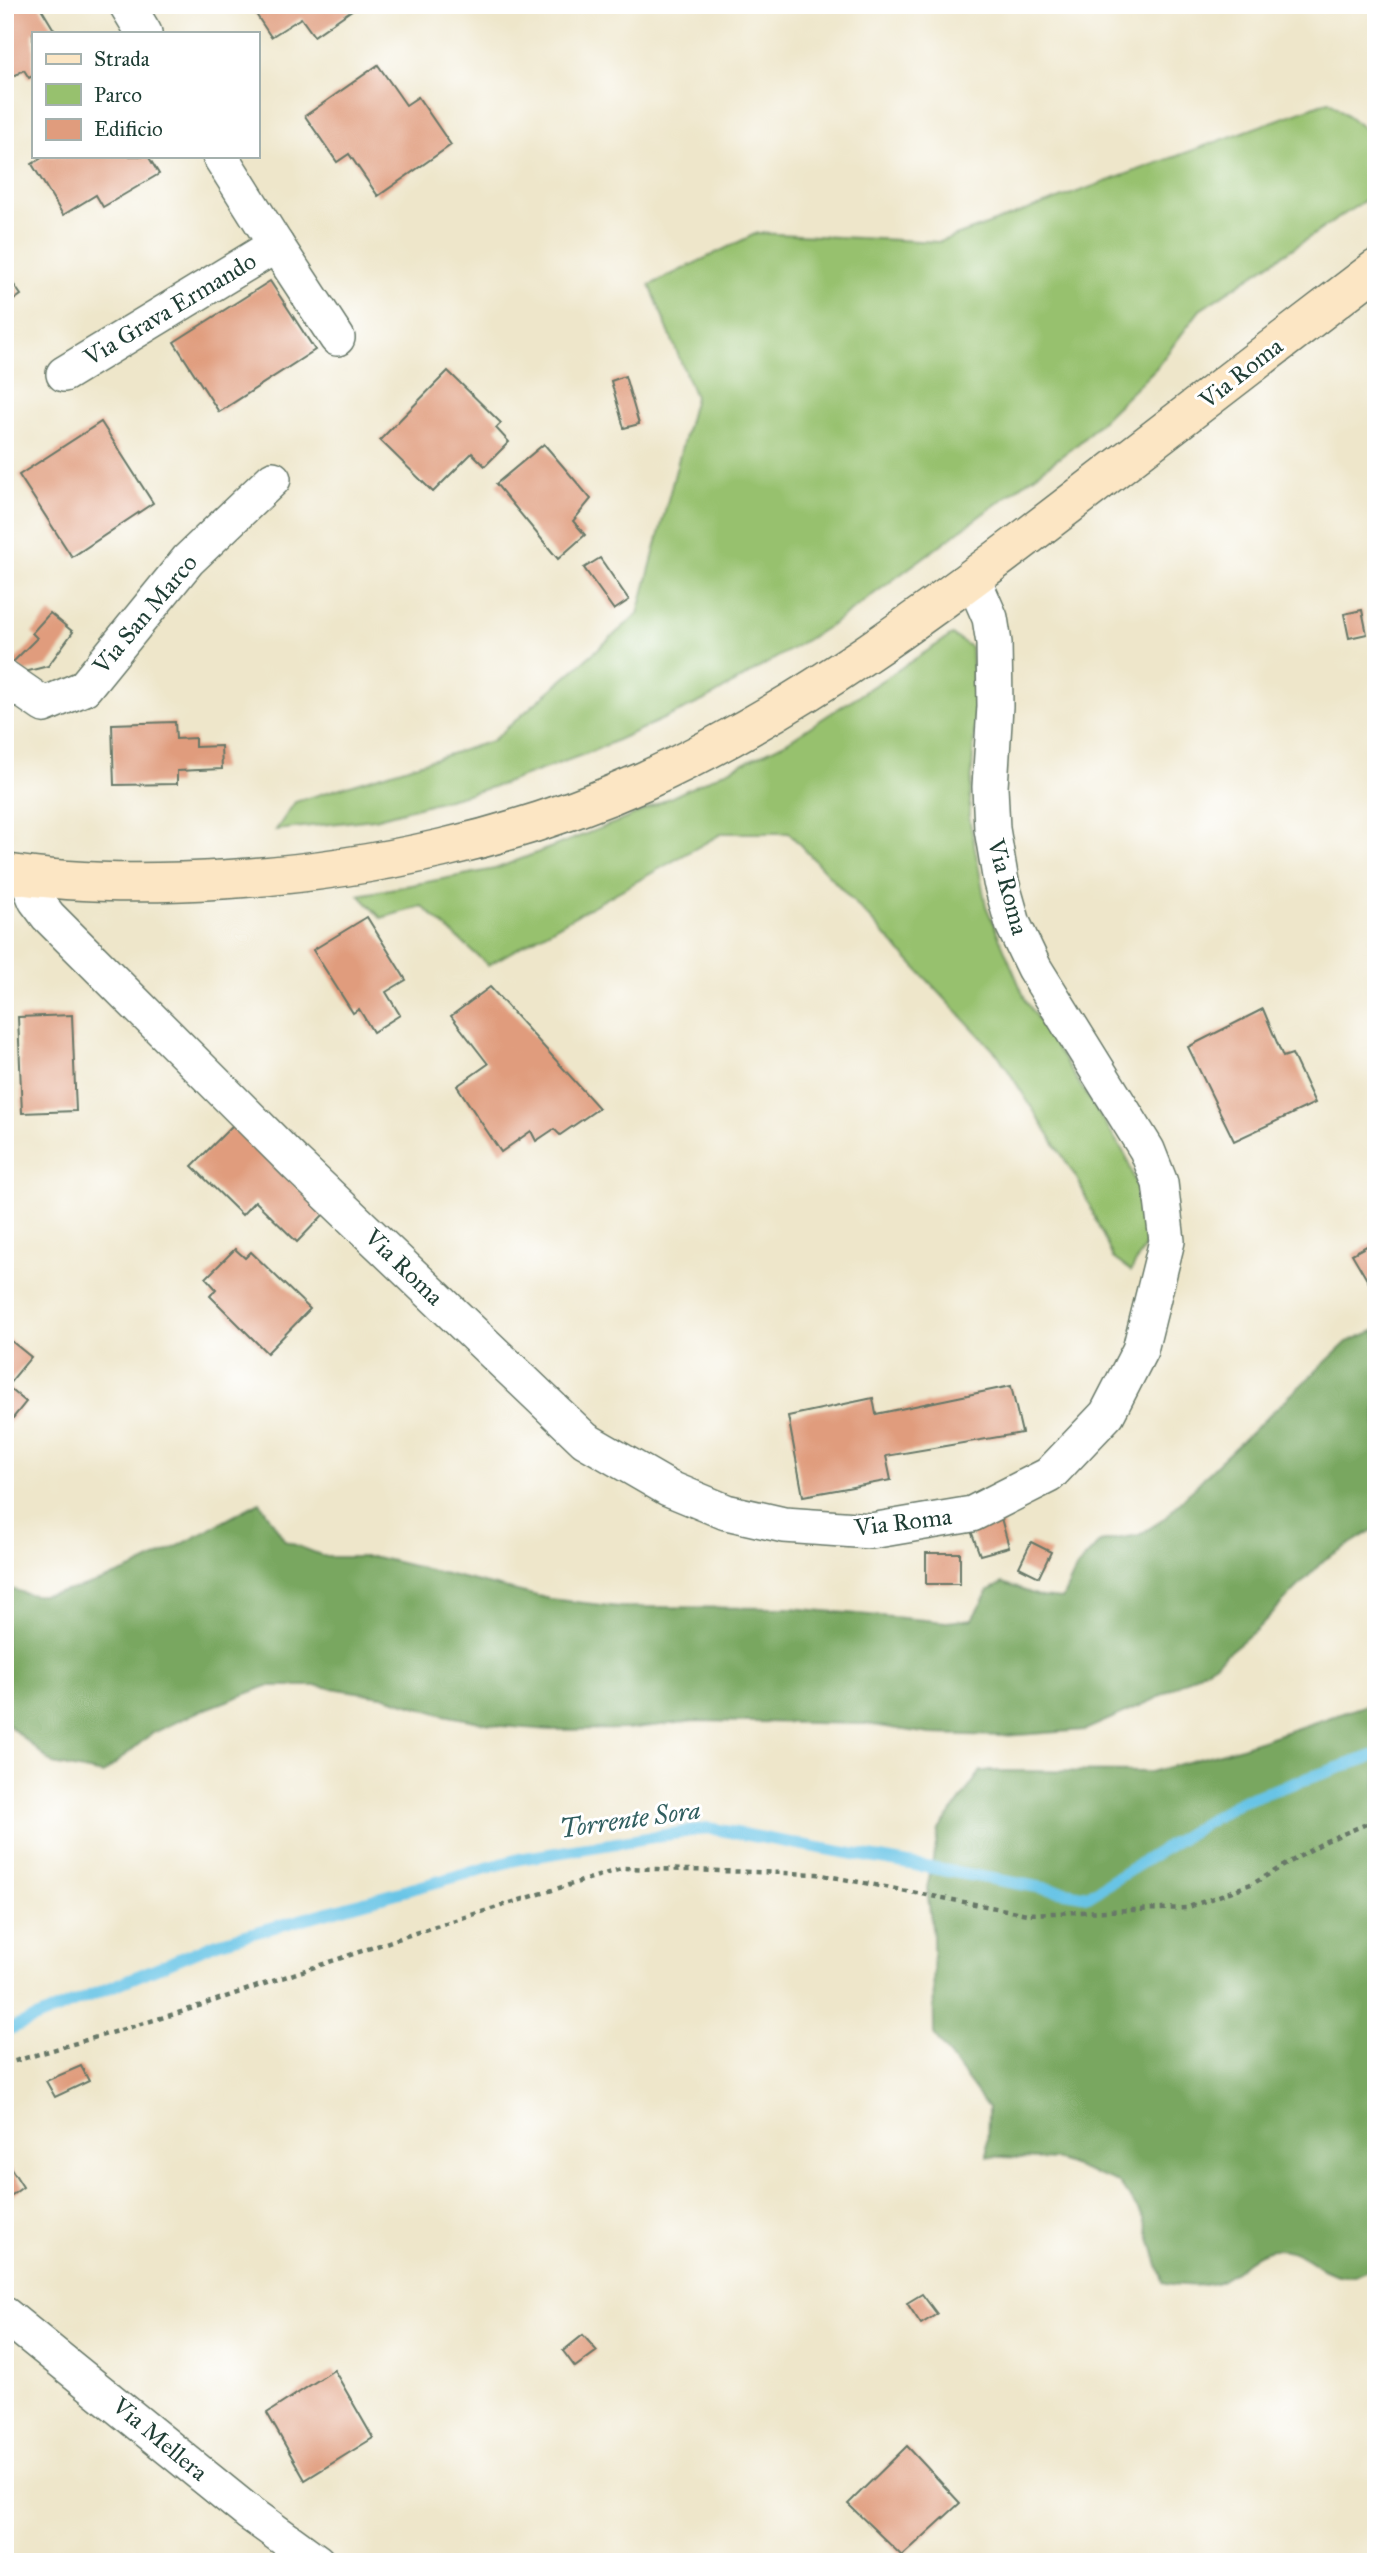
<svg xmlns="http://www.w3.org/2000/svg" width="1381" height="2567" font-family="'IM FELL Great Primer',serif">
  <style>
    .green { fill: #97c16e; stroke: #5b7f51; stroke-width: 2 }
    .forest { fill: #79a761; stroke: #4c724a; stroke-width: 2 }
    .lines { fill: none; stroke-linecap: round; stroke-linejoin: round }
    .stream { stroke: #68c4e6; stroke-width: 12 }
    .building { fill: #e09c7d }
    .minor-casing { stroke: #677868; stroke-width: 38 }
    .secondary-casing { stroke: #677868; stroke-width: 41 }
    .path { stroke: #677868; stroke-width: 4.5; stroke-dasharray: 5 5; stroke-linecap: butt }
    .minor { stroke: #fff; stroke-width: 35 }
    .secondary { stroke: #fce6c4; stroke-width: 38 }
    .labels { text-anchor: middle; stroke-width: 6; stroke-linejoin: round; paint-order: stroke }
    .street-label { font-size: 24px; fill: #1f3d34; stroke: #fff }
    .water-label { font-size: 26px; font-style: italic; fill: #315f60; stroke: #fff }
  </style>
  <rect width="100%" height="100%" fill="#fff"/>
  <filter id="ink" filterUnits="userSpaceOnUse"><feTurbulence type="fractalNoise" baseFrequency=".0143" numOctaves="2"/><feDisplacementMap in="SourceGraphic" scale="14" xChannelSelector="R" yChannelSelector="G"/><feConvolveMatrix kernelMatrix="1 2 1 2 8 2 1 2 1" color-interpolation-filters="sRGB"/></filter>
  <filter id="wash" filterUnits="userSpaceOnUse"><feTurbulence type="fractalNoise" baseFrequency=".00686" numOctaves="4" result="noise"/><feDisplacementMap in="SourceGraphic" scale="28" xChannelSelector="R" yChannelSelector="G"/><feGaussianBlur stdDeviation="1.57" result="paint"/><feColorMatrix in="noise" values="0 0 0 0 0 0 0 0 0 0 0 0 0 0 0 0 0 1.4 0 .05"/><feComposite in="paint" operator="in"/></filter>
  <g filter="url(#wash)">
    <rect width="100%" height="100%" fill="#eee6ca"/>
    <g class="green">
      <polygon points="1329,101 1376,138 1376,193 1200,310 1156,368 1079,443 833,624 707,699 593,751 500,785 374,819 276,830 295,802 492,741 638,614 695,397 650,285 757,233 939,242"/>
      <polygon points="952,635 971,647 975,725 969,817 986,906 1026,1001 1126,1156 1144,1207 1146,1244 1131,1271 1113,1258 1079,1182 999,1056 789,833 723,833 488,965 422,906 381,918 359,895 495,869 630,817 785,743"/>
    </g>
    <g class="forest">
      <path d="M1376,1330V1528L1324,1560L1257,1629L1214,1664L1153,1700L1085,1730L1004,1736L930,1734L867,1724L695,1721L627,1729L550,1730L501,1726L444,1715L382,1696L319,1686H267L195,1713L151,1734L103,1774L53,1764L5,1722V1587C16,1590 31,1597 42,1595C120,1586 192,1537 260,1502L285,1541L326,1557H376L550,1599L619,1607L791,1608L947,1622L972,1619L989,1590L1003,1583L1042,1597L1062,1599L1077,1567L1100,1542L1139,1535L1164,1519L1214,1467L1347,1342Z"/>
      <path d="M1376,1702V2265C1329,2298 1313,2246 1274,2249C1252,2251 1238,2274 1218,2282C1203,2287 1179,2286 1163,2282L1144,2218L1119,2183L1056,2160L987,2156L988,2108L934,2035L933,1936L927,1889L939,1830L981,1771L1151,1772L1238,1748Z"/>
    </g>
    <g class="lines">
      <polyline class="stream" points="5,2031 217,1943 519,1859 708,1828 1088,1896 1239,1802 1376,1755"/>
    </g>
    <g id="blocks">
      <g class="building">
        <polygon points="5,5 39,5 56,33 33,33 33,76 29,78 24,70 5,81"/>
        <polygon points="250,5 359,5 314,36 301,18 271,37"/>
        <polygon points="378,65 406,105 418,97 451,145 378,196 349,154 337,162 305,116"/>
        <polygon points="45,156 148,156 159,174 103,207 96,195 63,215 32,164"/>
        <polygon points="5,272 21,295 5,306"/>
        <polygon points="270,281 315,350 219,412 174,342"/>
        <polygon points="448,371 501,423 496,428 509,442 485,466 472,453 433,492 380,440"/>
        <polygon points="625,376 639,424 624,428 611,381"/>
        <polygon points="101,422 153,503 72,557 19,475"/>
        <polygon points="544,444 591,499 573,521 585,535 558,559 496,484"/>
        <polygon points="600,558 629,600 614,610 584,568"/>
        <polygon points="1362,610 1367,634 1349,638 1344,614"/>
        <polygon points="50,613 73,632 48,666 25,672 13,662 37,638 32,633"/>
        <polygon points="175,722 176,739 195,738 195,747 221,746 222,769 177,771 177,784 114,785 112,724"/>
        <polygon points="367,917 406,980 386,992 400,1015 373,1032 359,1009 353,1013 313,950"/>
        <polygon points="490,987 599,1108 560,1135 554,1129 536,1141 531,1131 501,1152 457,1086 488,1064 451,1016"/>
        <polygon points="1263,1009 1283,1057 1292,1054 1315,1103 1234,1141 1188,1047"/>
        <polygon points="72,1015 76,1111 22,1113 18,1017"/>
        <polygon points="233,1125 324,1214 297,1242 255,1201 242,1215 192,1166"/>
        <polygon points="1376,1241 1376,1295 1352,1254"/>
        <polygon points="235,1249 245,1258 251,1252 310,1309 267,1353 210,1296 216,1289 206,1278"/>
        <polygon points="5,1336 31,1357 7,1386 26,1402 5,1428"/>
        <polygon points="1011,1386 1022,1433 886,1456 891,1480 803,1496 788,1416 873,1398 876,1414"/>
        <polygon points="1001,1518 1009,1547 980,1555 970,1528"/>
        <polygon points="1031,1542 1051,1552 1039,1577 1019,1567"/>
        <rect x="926" y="1553" width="34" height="31"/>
        <polygon points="81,2066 89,2081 55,2097 46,2081"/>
        <polygon points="5,2159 23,2187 5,2200"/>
        <polygon points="922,2294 937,2314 921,2324 907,2303"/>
        <polygon points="583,2335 597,2351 575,2367 563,2351"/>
        <polygon points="334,2370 373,2438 305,2480 267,2413"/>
        <polygon points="907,2446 960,2503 902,2556 848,2504"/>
      </g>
    </g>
  </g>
  <g filter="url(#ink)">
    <use href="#blocks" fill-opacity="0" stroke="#677868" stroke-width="2"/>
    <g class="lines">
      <g class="minor-casing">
        <g id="minor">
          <polyline points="127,5 144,33"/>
          <polyline points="276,245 337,338"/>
          <polyline points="64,374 276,245 220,156"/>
          <polyline points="5,678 44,705 84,688 188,560 273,479"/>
          <polyline points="26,876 36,900 48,916 295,1163 585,1440 668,1488 726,1512 784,1525 871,1531 972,1514 1049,1475 1107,1414 1140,1350 1167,1241 1160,1183 1147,1150 1034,968 1013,924 1001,882 992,829 990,787 995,706 994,643 990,618 973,579"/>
          <polyline points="5,2315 248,2512 317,2562"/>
        </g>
      </g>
      <g class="secondary-casing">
        <path id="secondary" d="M5,873C79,885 156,884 230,879C371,870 515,839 644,781C800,710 939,605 1074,501C1174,424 1275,346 1376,269"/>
      </g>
      <polyline class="path" points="5,2064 178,2013 436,1926 624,1868 817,1874 1027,1914 1186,1908 1254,1883 1326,1841 1376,1820"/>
      <use href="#minor" class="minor"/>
      <use href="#secondary" class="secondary"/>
    </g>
  </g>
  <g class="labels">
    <g class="street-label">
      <text transform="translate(170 309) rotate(-31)" y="8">Via Grava Ermando</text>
      <text transform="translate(1241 373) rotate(-38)" y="8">Via Roma</text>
      <text transform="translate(145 614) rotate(-50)" y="8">Via San Marco</text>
      <text transform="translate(1008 887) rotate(75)" y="8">Via Roma</text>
      <text transform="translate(404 1267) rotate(44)" y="8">Via Roma</text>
      <text transform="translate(903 1522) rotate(-7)" y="8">Via Roma</text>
      <text transform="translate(160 2439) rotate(40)" y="8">Via Mellera</text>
    </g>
    <g class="water-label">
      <text transform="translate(630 1819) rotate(-8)" y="9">Torrente Sora</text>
    </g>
  </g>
  <rect width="1381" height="2567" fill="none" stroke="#fff" stroke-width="28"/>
  <rect x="32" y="32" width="228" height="126" fill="#ffffff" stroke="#a5b1ae" stroke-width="2"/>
  <rect x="46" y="54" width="35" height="10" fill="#fce6c4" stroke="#a5b1ae" stroke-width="2"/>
  <text x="94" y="66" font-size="21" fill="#1f3d34">Strada</text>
  <rect x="46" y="84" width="35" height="21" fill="#97c16e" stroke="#a5b1ae" stroke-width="2"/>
  <text x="94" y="102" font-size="21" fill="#1f3d34">Parco</text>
  <rect x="46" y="119" width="35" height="21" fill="#e09c7d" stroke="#a5b1ae" stroke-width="2"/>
  <text x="94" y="136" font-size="21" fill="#1f3d34">Edificio</text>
</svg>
